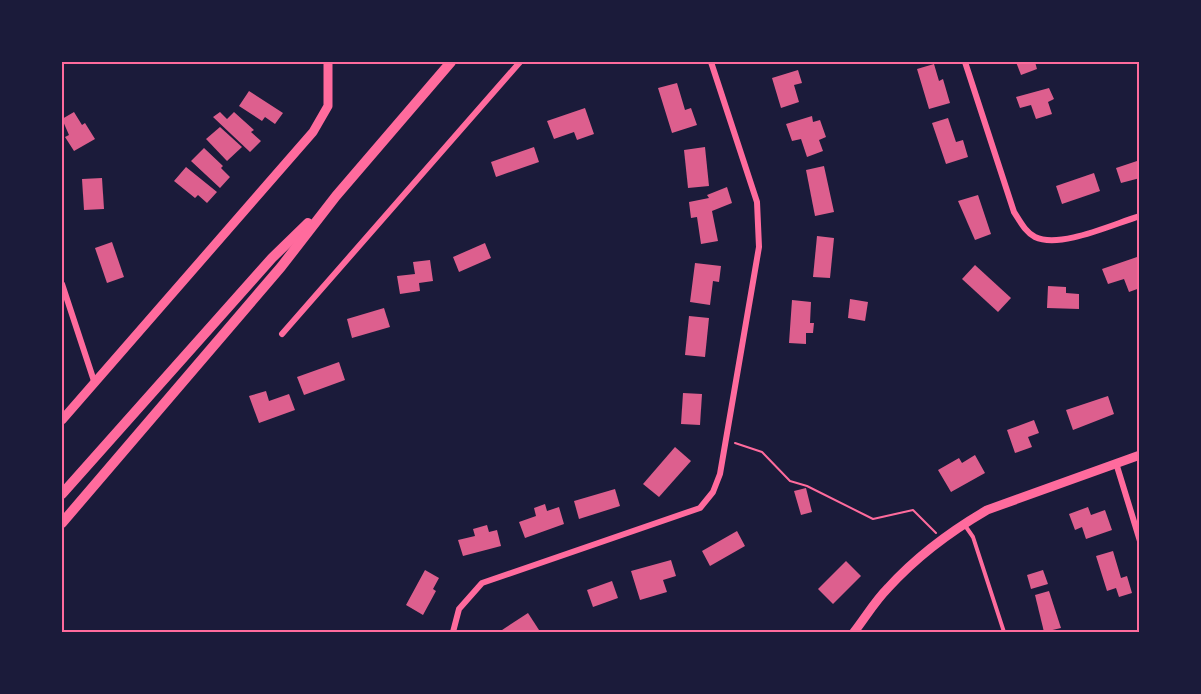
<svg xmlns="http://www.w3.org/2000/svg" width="1201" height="694" font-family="Figtree,sans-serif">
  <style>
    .building { fill: #dd5f8e }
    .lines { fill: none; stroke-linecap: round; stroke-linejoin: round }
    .path { stroke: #ff6b9d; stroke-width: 2 }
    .service { stroke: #ff6b9d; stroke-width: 4 }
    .minor { stroke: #ff6b9d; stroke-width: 6 }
    .tertiary { stroke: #ff6b9d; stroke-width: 9 }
    .primary { stroke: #ff6b9d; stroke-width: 10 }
    .neatline { fill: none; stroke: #ff6b9d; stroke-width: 2 }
  </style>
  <rect width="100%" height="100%" fill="#1b1b3a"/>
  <g class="building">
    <polygon points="1016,62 1035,62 1037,69 1021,75"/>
    <polygon points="934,64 939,81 943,79 950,103 929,109 917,69"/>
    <polygon points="798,70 802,83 794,85 799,102 781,108 772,78"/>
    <polygon points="677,83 685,110 691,108 697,125 672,133 658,88"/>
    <polygon points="1049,88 1054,99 1048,102 1052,114 1036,119 1031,105 1020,108 1016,97"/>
    <polygon points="249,91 283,113 275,124 265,117 262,121 239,106"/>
    <polygon points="585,108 594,134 577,140 574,132 554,139 547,121"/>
    <polygon points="74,112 82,125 85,123 95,139 74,151 65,137 69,135 62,119"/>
    <polygon points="220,112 227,119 234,112 254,130 251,132 261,141 250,152 213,117"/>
    <polygon points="812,116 813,122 820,120 826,137 819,140 823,151 807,157 801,139 792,141 786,124"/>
    <polygon points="948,118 956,142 963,140 968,157 946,164 932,123"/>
    <polygon points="220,127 242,147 227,161 206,139"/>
    <polygon points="534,147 539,162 496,177 491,162"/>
    <polygon points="705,147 709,186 688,188 684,150"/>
    <polygon points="204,148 223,166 221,168 230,177 220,188 191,161"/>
    <polygon points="1140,160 1140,178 1121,183 1116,168"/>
    <polygon points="824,166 834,212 815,216 806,170"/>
    <polygon points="186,167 217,192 207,203 198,195 195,198 174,181"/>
    <polygon points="1094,173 1100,191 1062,204 1056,186"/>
    <polygon points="102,178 104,209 84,210 82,179"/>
    <polygon points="727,187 732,203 712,211 718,241 701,244 697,217 691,218 689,202 709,198 707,195"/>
    <polygon points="978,195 991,234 975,240 958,201"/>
    <polygon points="817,236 834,238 830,278 813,277"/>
    <polygon points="112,242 124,277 107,283 95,248"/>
    <polygon points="485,243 491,258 459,272 453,257"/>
    <polygon points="1137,257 1140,288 1129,292 1124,279 1108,284 1102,269"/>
    <polygon points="430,260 433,281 419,283 420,291 400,294 397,276 415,274 413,262"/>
    <polygon points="695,263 721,266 719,282 713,281 710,305 690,302"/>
    <polygon points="975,265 1011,298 998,312 962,279"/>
    <polygon points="1048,286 1066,287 1066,293 1079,294 1079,309 1047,308"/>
    <polygon points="850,299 868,302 865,321 848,318"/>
    <polygon points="792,300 811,302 810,323 814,323 813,333 806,333 806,344 789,343"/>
    <polygon points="384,308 390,327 352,338 347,319"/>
    <polygon points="689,316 709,318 705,357 685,355"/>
    <polygon points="339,362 345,380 304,395 297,377"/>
    <polygon points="266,391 269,401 289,394 295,410 259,423 249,396"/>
    <polygon points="683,393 702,394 700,425 681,424"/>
    <polygon points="1108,396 1114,414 1073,430 1066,410"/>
    <polygon points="1034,420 1039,433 1028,437 1032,447 1015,453 1007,430"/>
    <polygon points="675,447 691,461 659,497 643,484"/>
    <polygon points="975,455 985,473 951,492 938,470 959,458 962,463"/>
    <polygon points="806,488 812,512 801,515 794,491"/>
    <polygon points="615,489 620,506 579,519 574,501"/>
    <polygon points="545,504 547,511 559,507 564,524 525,538 519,522 536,516 534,508"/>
    <polygon points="1088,507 1091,515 1105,510 1112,530 1086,539 1082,527 1075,530 1069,514"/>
    <polygon points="487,525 489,532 497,530 501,546 463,556 458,540 475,536 473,529"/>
    <polygon points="737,531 745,546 710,566 702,551"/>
    <polygon points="1113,551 1121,578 1127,576 1132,593 1119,597 1116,588 1107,591 1096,556"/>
    <polygon points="671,560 676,576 663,580 667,592 640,600 631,571"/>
    <polygon points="846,561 861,576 833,604 818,589"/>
    <polygon points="425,570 439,578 433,589 436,591 423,615 406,605"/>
    <polygon points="1043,570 1048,584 1031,589 1027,575"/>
    <polygon points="612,581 618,598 593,607 587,590"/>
    <polygon points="1049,591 1061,628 1044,632 1035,595"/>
    <polygon points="528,613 539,630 535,632 499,632"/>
  </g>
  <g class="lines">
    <polyline class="path" points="735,443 762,452 790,481 807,486 873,519 913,510 936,533"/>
    <polyline class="service" points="964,524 973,537 1004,632"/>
    <g class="minor">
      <path d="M965,62L1014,212C1020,221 1025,232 1035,237C1060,249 1113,224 1140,216"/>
      <polyline points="62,284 94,381"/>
      <polyline points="282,334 520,62"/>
      <polyline points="1116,463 1140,541"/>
      <polyline points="453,632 459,609 482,583 700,508 713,492 720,474 759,247 757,202 711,62"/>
    </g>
    <g class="tertiary">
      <polyline points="62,420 313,132 328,106 328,62"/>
      <path d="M854,632C865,618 875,601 888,588C916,557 951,531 987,510L1140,455"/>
    </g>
    <g class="primary">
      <polyline points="62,494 272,258 308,223"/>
      <polyline points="62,523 281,267 336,196 451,62"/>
    </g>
  </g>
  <rect width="1201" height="694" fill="none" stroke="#1b1b3a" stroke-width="126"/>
  <rect x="63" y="63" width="1075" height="568" class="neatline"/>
</svg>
